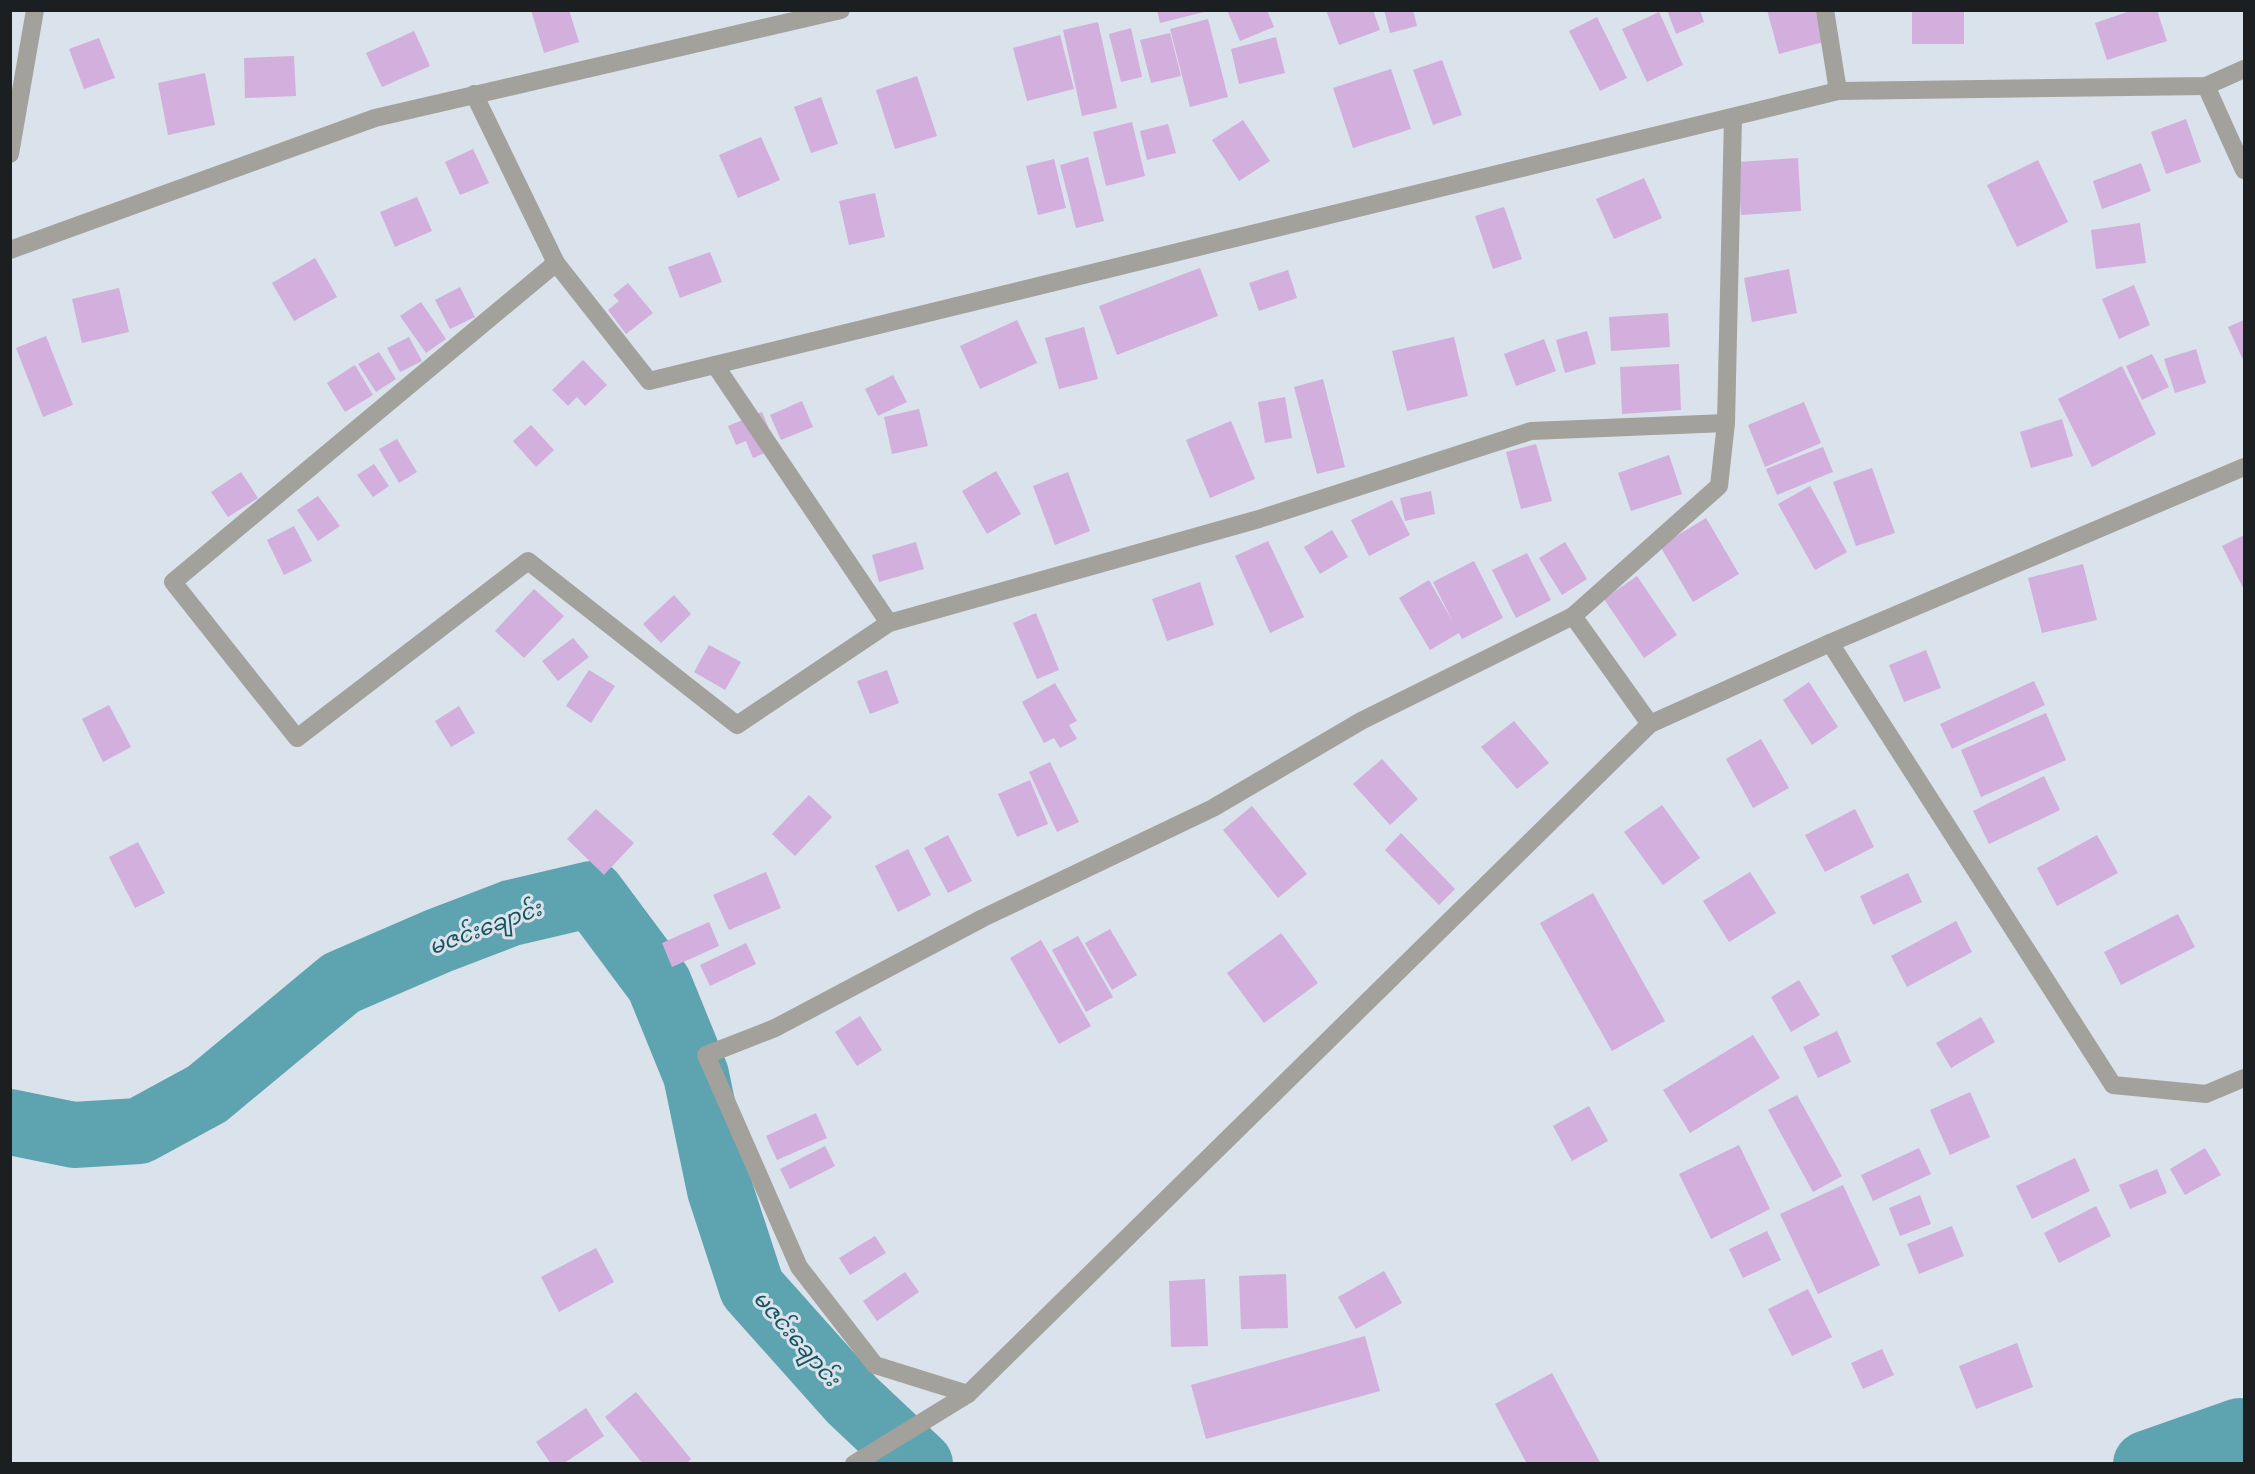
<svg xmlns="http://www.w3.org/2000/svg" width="2255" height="1474" font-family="Karla,'Noto Sans Myanmar',sans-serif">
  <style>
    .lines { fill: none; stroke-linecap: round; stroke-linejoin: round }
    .river { stroke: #5da4b0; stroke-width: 66 }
    .building { fill: #d2afdc }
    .street { stroke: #a2a19c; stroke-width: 18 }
    .labels { text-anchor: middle; stroke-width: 6; stroke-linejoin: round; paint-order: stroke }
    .water-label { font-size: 22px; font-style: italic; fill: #16535d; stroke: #dae2eb }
  </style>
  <rect width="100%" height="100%" fill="#dae2eb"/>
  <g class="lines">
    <g class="river">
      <polyline points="10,1122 74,1135 139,1131 207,1094 341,983 438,941 511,913 592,894 659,984 696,1075 720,1190 752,1288 852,1400 920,1464"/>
      <polyline points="2146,1464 2240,1431 2244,1434"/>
    </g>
  </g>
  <g class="building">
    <polygon points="531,10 569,10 579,42 544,53"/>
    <polygon points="1157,10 1208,10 1208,11 1160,23"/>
    <polygon points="1227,10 1267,10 1274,27 1240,41"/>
    <polygon points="1326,10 1373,10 1380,30 1339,45"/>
    <polygon points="1384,10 1413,10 1417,26 1390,33"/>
    <polygon points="1667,10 1700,10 1704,22 1676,34"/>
    <polygon points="1767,10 1819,10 1827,41 1779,54"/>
    <rect x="1912" y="10" width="52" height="34"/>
    <polygon points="2133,10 2157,10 2167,41 2107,60 2095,23"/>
    <polygon points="1659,12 1683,65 1647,82 1622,29"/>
    <polygon points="1597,17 1627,78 1600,91 1569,31"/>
    <polygon points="1208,19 1228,97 1190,107 1170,29"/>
    <polygon points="1098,22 1117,108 1082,116 1063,30"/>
    <polygon points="1131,28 1142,77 1121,82 1109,34"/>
    <polygon points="414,31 430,66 382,87 366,53"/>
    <polygon points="1170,33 1181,76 1151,83 1140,40"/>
    <polygon points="1060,35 1074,89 1027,101 1013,48"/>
    <polygon points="1276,37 1285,73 1239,84 1231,49"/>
    <polygon points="99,38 115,78 84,89 69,49"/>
    <polygon points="294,56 296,96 245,98 244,58"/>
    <polygon points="1442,60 1462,115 1433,125 1413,70"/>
    <polygon points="1391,69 1411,129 1353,148 1333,88"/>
    <polygon points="205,73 215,125 168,135 158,83"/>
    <polygon points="917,76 937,136 895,149 876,90"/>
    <polygon points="821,97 838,144 811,153 794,107"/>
    <polygon points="2186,119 2201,162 2166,174 2151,132"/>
    <polygon points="1243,120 1270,161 1239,181 1212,140"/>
    <polygon points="1132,122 1145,176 1106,186 1093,132"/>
    <polygon points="1168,124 1176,153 1147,160 1140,131"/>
    <polygon points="761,137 780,180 738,198 719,155"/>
    <polygon points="473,149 489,183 460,195 445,162"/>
    <polygon points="1088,157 1104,221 1076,228 1060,165"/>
    <polygon points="1798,158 1801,211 1741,215 1737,162"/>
    <polygon points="1054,159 1066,208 1038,215 1026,166"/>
    <polygon points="2038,160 2068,222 2017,247 1987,185"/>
    <polygon points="2141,163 2151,191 2102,209 2093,181"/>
    <polygon points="1644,178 1662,218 1614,239 1596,199"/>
    <polygon points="875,193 885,237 849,245 839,201"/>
    <polygon points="417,197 432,231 395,247 380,212"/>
    <polygon points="1504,207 1522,259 1493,269 1475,216"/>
    <polygon points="2140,223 2146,263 2096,269 2091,230"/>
    <polygon points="710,252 722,282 680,298 668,267"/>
    <polygon points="315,258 337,297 294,321 272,283"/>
    <polygon points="1200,268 1218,316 1117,355 1099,306"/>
    <polygon points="1789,269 1797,313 1752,322 1744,278"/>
    <polygon points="1288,270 1297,298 1259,311 1249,283"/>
    <polygon points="628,283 653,313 626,334 608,310 619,301 613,295"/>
    <polygon points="2134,285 2150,325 2119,339 2102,299"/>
    <polygon points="460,287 475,317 450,329 435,300"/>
    <polygon points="119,288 129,332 82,343 72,299"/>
    <polygon points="421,302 446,339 426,353 400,316"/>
    <polygon points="1668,313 1670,347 1611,351 1609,317"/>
    <polygon points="1017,320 1037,363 980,389 960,346"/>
    <polygon points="2244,320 2244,362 2228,327"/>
    <polygon points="1084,327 1098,379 1059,389 1045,338"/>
    <polygon points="1587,331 1596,364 1565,373 1556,340"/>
    <polygon points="46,336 73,405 43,417 16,348"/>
    <polygon points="409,337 422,361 400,372 387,348"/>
    <polygon points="1454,337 1468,396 1407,411 1392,351"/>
    <polygon points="1544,339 1556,371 1516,386 1504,354"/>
    <polygon points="2196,349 2206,383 2175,393 2164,359"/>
    <polygon points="379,352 396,379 376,392 358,364"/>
    <polygon points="2152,354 2169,387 2142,400 2126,366"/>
    <polygon points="583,360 607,385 585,406 577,397 568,406 552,390"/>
    <polygon points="1679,364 1681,410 1622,414 1620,367"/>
    <polygon points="355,365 373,395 345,412 327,383"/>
    <polygon points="2122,366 2156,434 2092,467 2058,399"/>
    <polygon points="893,375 907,402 878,416 865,389"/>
    <polygon points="1323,379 1345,467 1317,474 1294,387"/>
    <polygon points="1285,397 1292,438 1265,443 1258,402"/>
    <polygon points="802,401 813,427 781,440 770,415"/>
    <polygon points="1804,402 1821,443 1765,467 1748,425"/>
    <polygon points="919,409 928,446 892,454 884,417"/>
    <polygon points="762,412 777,448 753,458 746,441 736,445 728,426"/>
    <polygon points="2062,419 2073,456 2031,468 2020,432"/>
    <polygon points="1231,421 1255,479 1210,498 1186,440"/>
    <polygon points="531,425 554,450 536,467 513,441"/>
    <polygon points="397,439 417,472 399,483 379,449"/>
    <polygon points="1536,444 1552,501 1521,509 1506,452"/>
    <polygon points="1823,447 1833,472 1777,495 1766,469"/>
    <polygon points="1669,455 1682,494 1631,511 1618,473"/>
    <polygon points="374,464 389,486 373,497 357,475"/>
    <polygon points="1872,468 1895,533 1856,546 1833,482"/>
    <polygon points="996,471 1021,514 987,534 962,491"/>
    <polygon points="241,472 258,498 228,517 211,492"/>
    <polygon points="1068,472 1090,531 1055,545 1033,486"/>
    <polygon points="1810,486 1847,552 1815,570 1778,504"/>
    <polygon points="1431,491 1435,514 1405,521 1400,498"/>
    <polygon points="318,496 340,526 318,541 297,510"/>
    <polygon points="1392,500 1410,535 1369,556 1351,520"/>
    <polygon points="1706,518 1739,574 1693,602 1660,546"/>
    <polygon points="294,526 312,561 284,575 267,540"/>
    <polygon points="1332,530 1348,557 1320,574 1304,547"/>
    <polygon points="2244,535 2244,590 2222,546"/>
    <polygon points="1268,541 1304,617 1270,633 1235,556"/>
    <polygon points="916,542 924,569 879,582 872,555"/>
    <polygon points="1565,542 1587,579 1562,595 1539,558"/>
    <polygon points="1527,553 1551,600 1516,618 1492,570"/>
    <polygon points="1474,561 1503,618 1462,639 1459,633 1430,650 1399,598 1429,580 1453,622 1433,582"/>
    <polygon points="2083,564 2097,620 2042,633 2028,578"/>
    <polygon points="1637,576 1677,635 1644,658 1604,599"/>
    <polygon points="1200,582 1214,625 1167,641 1152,599"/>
    <polygon points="534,589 564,616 524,658 495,631"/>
    <polygon points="674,595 691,614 661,643 643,624"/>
    <polygon points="1036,613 1059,670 1037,679 1013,623"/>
    <polygon points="573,638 589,657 558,681 542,661"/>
    <polygon points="709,645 741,662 725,690 694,672"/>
    <polygon points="1926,650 1941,688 1904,702 1889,665"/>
    <polygon points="589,670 615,686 591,723 566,706"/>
    <polygon points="887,670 899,703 870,714 857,681"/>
    <polygon points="2034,681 2045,705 1952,749 1940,724"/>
    <polygon points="1809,682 1838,727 1812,745 1783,700"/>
    <polygon points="1055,683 1077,721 1069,725 1077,739 1060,748 1054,738 1044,743 1022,702"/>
    <polygon points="109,705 131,747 103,762 82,719"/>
    <polygon points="459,706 475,733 451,747 435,721"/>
    <polygon points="2046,713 2066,760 1981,797 1961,750"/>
    <polygon points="1514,721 1549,763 1517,789 1481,747"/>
    <polygon points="1761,739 1789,788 1753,808 1726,759"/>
    <polygon points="1382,759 1418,799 1390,825 1353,784"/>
    <polygon points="1050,762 1079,822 1057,832 1029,772"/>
    <polygon points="2044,776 2060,810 1989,844 1973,811"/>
    <polygon points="1030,780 1048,824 1017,837 998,794"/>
    <polygon points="809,795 832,817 795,856 772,834"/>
    <polygon points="1662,805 1700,858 1663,885 1624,832"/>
    <polygon points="1252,806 1307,874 1278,898 1223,830"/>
    <polygon points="596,809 634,843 604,875 567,839"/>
    <polygon points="1855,809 1874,847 1825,872 1805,835"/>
    <polygon points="1401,833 1455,889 1439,905 1385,850"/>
    <polygon points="948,835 972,881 948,893 924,848"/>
    <polygon points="2097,835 2118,873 2057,906 2037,868"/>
    <polygon points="138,842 165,893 135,908 109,857"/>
    <polygon points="908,849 931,895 898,912 875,866"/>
    <polygon points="766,872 781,908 729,930 713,895"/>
    <polygon points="1750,872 1776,913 1729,942 1703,901"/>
    <polygon points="1908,873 1922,902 1873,925 1860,896"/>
    <polygon points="1593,893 1665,1021 1612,1051 1540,923"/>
    <polygon points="2178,914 2195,947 2121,985 2104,952"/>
    <polygon points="1956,921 1972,952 1907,987 1891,956"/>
    <polygon points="709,922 719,946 672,967 662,943"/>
    <polygon points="1110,929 1137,975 1112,990 1085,943"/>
    <polygon points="1281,933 1318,983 1264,1023 1227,973"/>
    <polygon points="1078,936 1113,997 1086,1012 1052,950"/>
    <polygon points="1041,940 1091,1026 1059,1044 1010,958"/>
    <polygon points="746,943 756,964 710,986 700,965"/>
    <polygon points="1799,980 1820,1015 1791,1032 1771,997"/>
    <polygon points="860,1016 882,1050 857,1066 835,1032"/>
    <polygon points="1981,1017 1995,1042 1951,1068 1936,1043"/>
    <polygon points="1837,1031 1851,1062 1818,1078 1803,1047"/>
    <polygon points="1753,1035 1780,1078 1690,1133 1663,1090"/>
    <polygon points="1970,1092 1990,1137 1950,1155 1930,1110"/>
    <polygon points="1797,1095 1842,1176 1813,1192 1768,1110"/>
    <polygon points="1589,1106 1608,1141 1572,1161 1553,1126"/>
    <polygon points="816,1113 827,1138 777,1160 766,1136"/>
    <polygon points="1739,1145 1770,1209 1711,1239 1679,1174"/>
    <polygon points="825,1146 835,1166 790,1189 780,1169"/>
    <polygon points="1919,1148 1931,1174 1873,1201 1861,1175"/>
    <polygon points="2205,1148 2221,1175 2185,1195 2170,1169"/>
    <polygon points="2075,1158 2090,1191 2032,1219 2016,1186"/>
    <polygon points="2157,1169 2167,1193 2130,1209 2119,1185"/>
    <polygon points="1843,1185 1880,1265 1818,1294 1780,1214"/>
    <polygon points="1920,1195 1931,1224 1900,1236 1889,1208"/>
    <polygon points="2096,1206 2111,1236 2059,1263 2044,1233"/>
    <polygon points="1952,1226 1964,1256 1919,1274 1907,1244"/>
    <polygon points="1767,1231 1781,1260 1743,1278 1729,1249"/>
    <polygon points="875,1236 886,1253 850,1275 839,1258"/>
    <polygon points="596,1248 614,1282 559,1312 541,1277"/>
    <polygon points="1384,1271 1402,1303 1356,1329 1338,1297"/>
    <polygon points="905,1272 919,1292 877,1321 863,1301"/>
    <polygon points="1286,1274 1288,1328 1241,1329 1239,1276"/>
    <polygon points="1205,1279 1208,1346 1171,1347 1169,1281"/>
    <polygon points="1808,1289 1832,1337 1792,1356 1768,1309"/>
    <polygon points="1365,1336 1380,1391 1206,1439 1191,1385"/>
    <polygon points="2017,1343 2033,1387 1976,1409 1959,1366"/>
    <polygon points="1882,1349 1894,1375 1863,1389 1851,1363"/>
    <polygon points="1552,1373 1601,1464 1527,1464 1495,1404"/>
    <polygon points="636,1392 691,1459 686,1464 643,1464 605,1417"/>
    <polygon points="586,1408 604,1436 563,1464 551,1464 536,1442"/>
  </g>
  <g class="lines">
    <g class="street">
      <polyline points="1825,10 1838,91"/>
      <polyline points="2206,86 2244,170"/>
      <polyline points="474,94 556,263 649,381 1838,91 2206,86 2244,69"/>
      <polyline points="10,154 35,10"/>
      <polyline points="10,250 375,118 841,10"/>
      <polyline points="556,263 173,582 297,738 528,561 737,725 889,623 1259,519 1531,431 1726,423"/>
      <polyline points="715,365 889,623"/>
      <polyline points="1573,616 1719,486 1726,423 1733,118"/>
      <polyline points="1830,643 2113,1085 2206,1094 2244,1078"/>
      <polyline points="968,1394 875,1365 799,1267 706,1055 775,1028 983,918 1213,808 1361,721 1573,616 1650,724"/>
      <polyline points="854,1464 968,1394 1650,724 1830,643 2244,467"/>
    </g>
  </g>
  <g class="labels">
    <g class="water-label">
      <text transform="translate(485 927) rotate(-20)" y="8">မဇင်းချောင်း</text>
      <text transform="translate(797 1338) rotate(49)" y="8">မဇင်းချောင်း</text>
    </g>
  </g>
  <rect width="2255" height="1474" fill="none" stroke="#1c1f22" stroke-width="24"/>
</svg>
